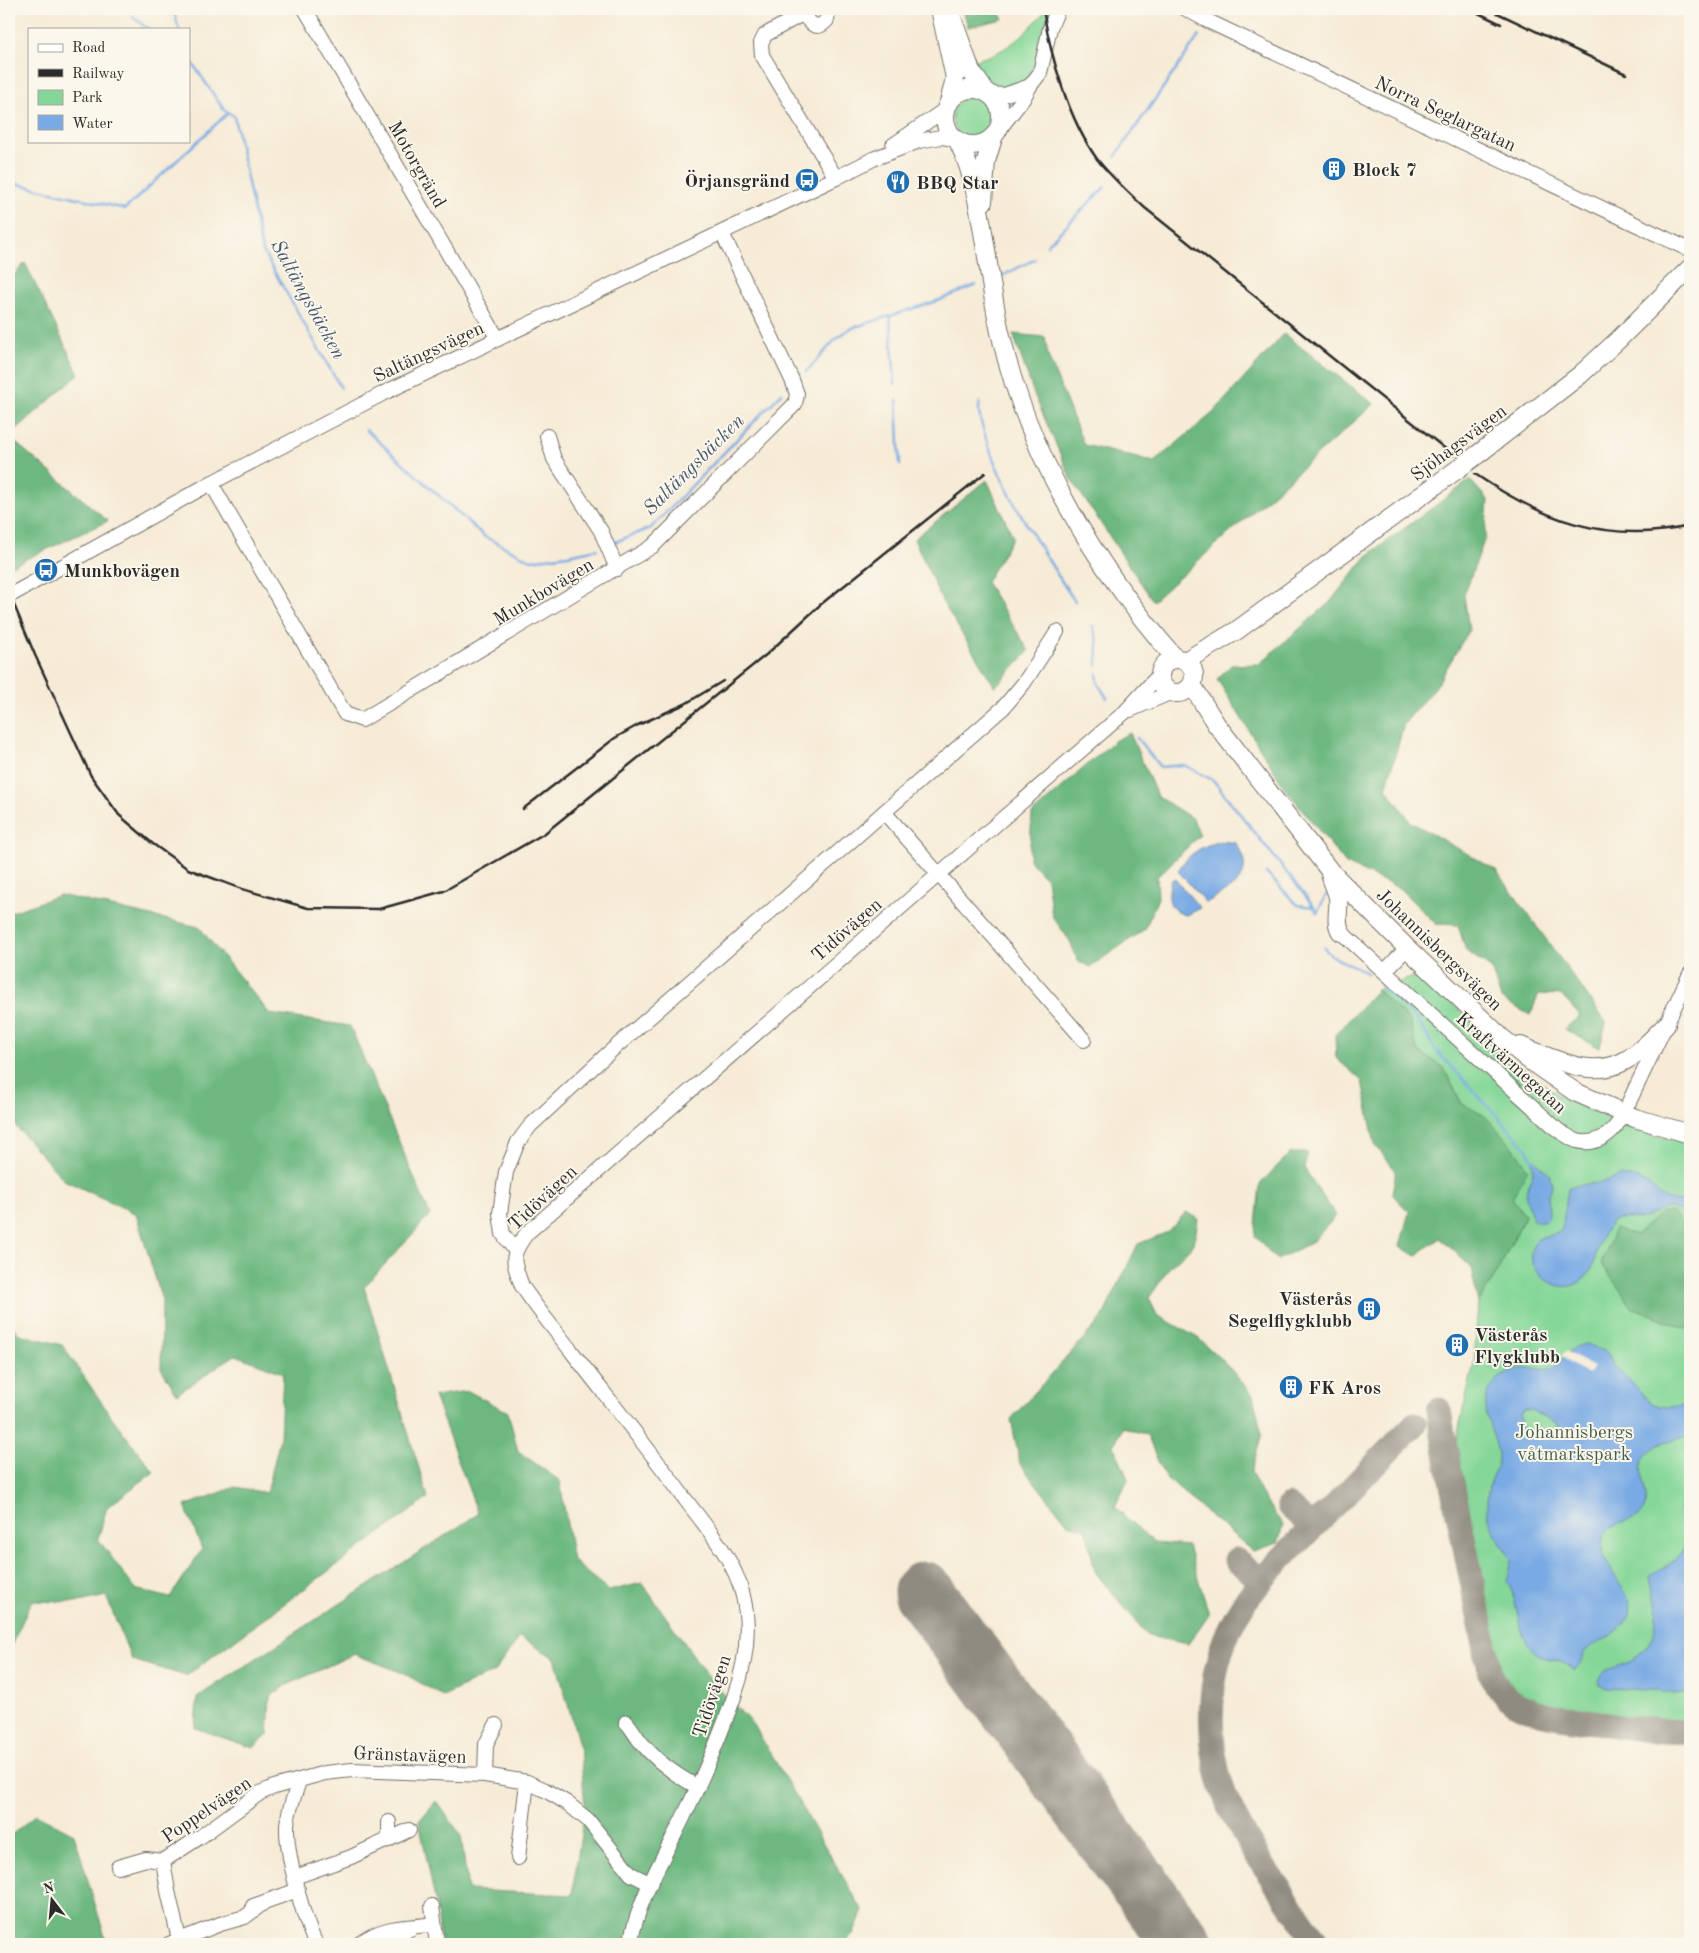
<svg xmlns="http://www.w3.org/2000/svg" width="1699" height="1953" font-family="'Old Standard TT',serif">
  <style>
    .green { fill: #85d798; stroke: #588162 }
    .forest { fill: #6cb880; stroke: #4c7256 }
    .water { fill: #79aae4; stroke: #526a88; fill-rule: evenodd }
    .pier { fill: #f6ebd6 }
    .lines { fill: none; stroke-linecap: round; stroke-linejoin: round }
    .stream { stroke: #79aae4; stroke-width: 2.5 }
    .taxiway { stroke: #908b80; stroke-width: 25 }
    .runway { stroke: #908b80; stroke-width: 61 }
    .minor-casing { stroke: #726e67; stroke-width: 16 }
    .major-casing { stroke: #726e67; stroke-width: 20 }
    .minor { stroke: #fff; stroke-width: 14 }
    .major { stroke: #fff; stroke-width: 18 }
    .rail { stroke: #2b2b2b; stroke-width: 2.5 }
    .labels { text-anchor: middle; stroke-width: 4; stroke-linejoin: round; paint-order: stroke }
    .street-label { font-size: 19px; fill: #2b2b2b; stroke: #fbf7ec }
    .poi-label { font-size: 19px; font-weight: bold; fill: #2b2b2b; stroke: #fbf7ec; text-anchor: start }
    .park-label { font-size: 19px; fill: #465f4c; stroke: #fbf7ec }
    .water-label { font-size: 20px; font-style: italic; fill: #46576c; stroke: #fbf7ec }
  </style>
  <rect width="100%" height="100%" fill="#fbf7ec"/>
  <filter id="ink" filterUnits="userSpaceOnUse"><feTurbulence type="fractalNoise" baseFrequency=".02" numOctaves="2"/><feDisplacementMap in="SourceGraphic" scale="10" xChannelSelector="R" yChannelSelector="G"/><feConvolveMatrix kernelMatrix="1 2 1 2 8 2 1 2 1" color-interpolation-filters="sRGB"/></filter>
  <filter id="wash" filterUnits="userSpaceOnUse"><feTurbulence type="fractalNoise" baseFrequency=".0096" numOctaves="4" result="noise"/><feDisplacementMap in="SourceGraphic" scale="20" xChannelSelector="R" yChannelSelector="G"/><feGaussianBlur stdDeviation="1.12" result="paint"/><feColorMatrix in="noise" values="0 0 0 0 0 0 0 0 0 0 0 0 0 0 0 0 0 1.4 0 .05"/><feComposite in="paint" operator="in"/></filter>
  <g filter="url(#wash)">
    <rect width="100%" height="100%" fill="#f6ebd6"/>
    <g class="green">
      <path d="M1047,9H1052C1048,18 1043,27 1041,38C1033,68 1031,99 989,85L973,61C1010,51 1023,36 1047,9Z"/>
      <circle cx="974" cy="118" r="22"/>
      <polygon points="1422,974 1508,1057 1558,1095 1629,1128 1690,1144 1690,1230 1660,1213 1636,1235 1632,1307 1690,1330 1690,1724 1661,1726 1526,1701 1512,1691 1501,1675 1456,1440 1474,1364 1478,1303 1495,1276 1525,1216 1511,1198 1443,1067 1417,1050 1410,1021 1377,990"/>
    </g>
    <g class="forest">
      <polygon points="963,9 997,9 1003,19 968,27"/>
      <polygon points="25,263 79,374 9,436 9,281"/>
      <polygon points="1013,334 1045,337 1048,356 1084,445 1154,462 1213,413 1284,334 1374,404 1153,601 1071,479 1034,394"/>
      <polygon points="9,437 108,521 9,567"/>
      <polygon points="987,480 1013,537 986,582 1029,651 995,687 942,601 914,539"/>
      <polygon points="1470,480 1488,500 1485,538 1464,595 1469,630 1438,683 1404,724 1386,788 1411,822 1496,870 1606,1022 1600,1048 1564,1029 1580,1016 1561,995 1539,994 1530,1015 1501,999 1491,968 1466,951 1458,925 1436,924 1399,888 1346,864 1284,787 1217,679 1231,665 1259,664 1329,603 1367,556"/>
      <polygon points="1130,733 1157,796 1193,819 1200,835 1157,877 1158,898 1145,929 1090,967 1078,961 1070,941 1052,916 1047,879 1029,860 1032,814 1114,741"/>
      <polygon points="60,895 199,927 270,1014 350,1026 430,1215 364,1287 428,1498 186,1676 132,1660 106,1596 79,1602 32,1601 11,1646 9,1647 9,1322 19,1334 62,1345 113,1419 154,1472 107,1507 98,1539 135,1589 170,1598 202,1549 185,1506 235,1487 267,1493 280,1438 283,1373 235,1355 177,1394 161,1368 162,1300 136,1214 64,1180 9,1119 9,1000 13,997 9,991 9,913"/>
      <polygon points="1377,990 1410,1021 1417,1050 1443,1067 1461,1103 1485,1116 1514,1148 1528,1169 1512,1198 1525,1216 1495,1276 1478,1303 1471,1267 1440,1238 1415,1256 1400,1246 1409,1212 1392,1194 1396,1171 1375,1145 1362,1081 1336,1058 1335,1035"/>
      <polygon points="1290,1153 1308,1153 1304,1168 1336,1216 1312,1242 1277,1260 1255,1236 1260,1184"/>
      <polygon points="1186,1212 1198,1219 1194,1244 1170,1267 1149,1298 1157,1315 1198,1338 1226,1364 1253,1395 1262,1434 1251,1473 1265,1500 1283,1525 1278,1543 1253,1551 1196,1504 1164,1476 1147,1435 1123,1427 1114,1446 1128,1479 1115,1507 1154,1543 1188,1546 1209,1614 1188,1644 1148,1636 1095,1572 1086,1529 1068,1524 1020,1464 1011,1419 1102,1318 1138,1244 1168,1232"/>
      <polygon points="1673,1212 1684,1227 1690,1230 1690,1330 1632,1307 1601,1263 1615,1229 1636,1235 1660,1213"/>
      <polygon points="468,1391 508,1412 518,1451 560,1481 573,1561 609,1591 642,1583 710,1679 755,1727 863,1911 853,1934 843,1944 441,1944 436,1905 419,1821 436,1801 461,1835 468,1890 572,1895 585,1807 580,1748 555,1658 520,1637 494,1672 443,1696 403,1673 354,1654 285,1686 270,1697 268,1735 253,1748 195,1728 197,1697 478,1514 434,1396"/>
      <polygon points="36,1814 74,1834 107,1944 9,1944 9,1837"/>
    </g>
    <g class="water">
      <path d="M1223,841L1236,843C1258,879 1232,887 1206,903L1178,871C1187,854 1204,844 1223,841Z"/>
      <path d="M1174,878L1200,908L1186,915C1167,911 1167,896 1171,881Z"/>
      <path d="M1535,1160L1549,1174L1552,1184L1548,1194L1549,1216L1546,1221H1533C1532,1212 1525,1202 1526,1193C1528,1181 1536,1175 1532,1162Z"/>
      <path d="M1620,1176C1627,1177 1635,1177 1641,1180C1658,1188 1666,1211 1690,1197V1217C1684,1213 1676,1208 1668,1208C1658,1208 1653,1216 1643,1218C1633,1221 1621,1216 1612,1221C1608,1228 1602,1236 1599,1244C1595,1254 1594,1268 1587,1276C1560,1306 1518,1264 1535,1242C1542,1233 1555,1238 1562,1229L1568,1189L1578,1185L1600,1183Z"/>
      <path d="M1587,1344L1603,1351L1608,1356L1612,1366L1623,1374L1651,1403C1664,1410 1676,1406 1690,1404V1437C1674,1437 1648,1445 1642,1463C1638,1478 1651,1493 1644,1509C1637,1526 1609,1518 1603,1539C1594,1569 1649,1596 1622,1626C1611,1638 1596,1642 1584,1652L1582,1662L1574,1671C1570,1668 1566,1664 1561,1662C1554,1658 1546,1660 1539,1655C1514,1638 1521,1604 1507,1581L1512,1561C1504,1547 1492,1533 1488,1517C1486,1507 1487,1492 1490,1483C1493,1473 1499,1465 1498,1454C1495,1432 1477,1408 1491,1387C1500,1374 1517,1368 1531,1368C1537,1369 1545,1370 1550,1369C1565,1365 1565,1346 1587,1344ZM1524,1410H1532C1542,1419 1549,1416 1559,1425L1554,1435C1537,1441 1519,1436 1520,1415Z"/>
      <path d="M1690,1491V1692L1675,1694L1651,1690L1606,1688L1600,1685L1599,1681L1605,1671L1632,1661L1646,1649L1652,1636L1658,1612L1650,1577C1657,1566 1674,1568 1683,1550C1694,1531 1673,1511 1684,1493Z"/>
    </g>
    <polygon class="pier" points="1566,1351 1593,1367 1588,1375 1561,1356"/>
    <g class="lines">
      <g class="stream">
        <polyline points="173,9 179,29"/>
        <polyline points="133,17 148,29"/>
        <polyline points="189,58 224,110 234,116 262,250 341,388"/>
        <polyline points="1115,157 1199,36"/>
        <polyline points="9,182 125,209 228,113"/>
        <polyline points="1047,245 1105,187"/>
        <polyline points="1002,276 1035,259"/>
        <polyline points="890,316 895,384"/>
        <polyline points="806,372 835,340 849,329 940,300 976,285"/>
        <polyline points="897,400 900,465"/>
        <path d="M980,402C977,412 981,422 984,432C996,473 1017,509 1039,545C1051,564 1062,583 1075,601"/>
        <polyline points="366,430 485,537 531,560 568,555 597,549"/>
        <polyline points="615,542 651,528 782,393"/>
        <polyline points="1093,626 1098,644 1097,665"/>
        <polyline points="1097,673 1098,684 1107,698"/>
        <polyline points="1137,738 1160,767 1184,765 1213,780 1314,907 1317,913"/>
        <polyline points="1266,873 1298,905 1314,907"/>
        <polyline points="1317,913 1327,894"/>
        <path d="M1324,947C1331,961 1356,964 1368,974"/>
        <polyline points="1381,986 1418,1021 1434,1048 1526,1147 1533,1161"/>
      </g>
      <g class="taxiway">
        <path d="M1439,1410L1448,1465L1491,1674C1496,1683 1501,1694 1509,1699C1533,1716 1566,1718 1594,1722C1626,1727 1658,1733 1690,1731"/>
        <polyline points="1289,1506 1312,1527"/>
        <polyline points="1236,1560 1261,1580"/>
        <path d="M1318,1944C1290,1903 1258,1862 1235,1818C1204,1760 1203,1676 1235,1618C1255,1583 1284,1556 1311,1529C1346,1494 1380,1459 1415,1424"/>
      </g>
      <polyline class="runway" points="924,1592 1183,1944"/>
    </g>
  </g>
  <g filter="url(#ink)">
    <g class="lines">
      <g class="minor-casing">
        <g id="minor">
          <polyline points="305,9 498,339"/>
          <polyline points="811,9 765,35 761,43 762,55 836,178"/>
          <polyline points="1186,9 1210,22 1690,250"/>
          <path d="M803,13C809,23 817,32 827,20L828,9"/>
          <polyline points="989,94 1004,95 1030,86"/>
          <polyline points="997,132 1023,99 1030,86 1040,73 1050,28 1058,9"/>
          <polyline points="893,145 946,109"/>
          <polyline points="547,436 554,459 601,531 617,569"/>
          <polyline points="211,483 345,714 362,720 653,546 795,404 797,394 792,380 722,233"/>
          <polyline points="9,596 211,483 386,392 836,178 873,159 919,141 941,137 955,139"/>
          <polyline points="1130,710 1172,692"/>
          <polyline points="884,812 1084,1040"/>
          <path d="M1341,932L1559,1131C1565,1134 1571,1139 1577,1141C1596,1146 1611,1135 1620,1120"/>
          <polyline points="1385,971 1407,948"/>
          <polyline points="1629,1102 1690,974"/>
          <polyline points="515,1250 503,1234 500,1213 506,1172 518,1142 530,1126 603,1058 1003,708 1024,683 1057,632"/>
          <path d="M626,1722C632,1728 635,1735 640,1741C655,1760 677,1776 698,1787"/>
          <polyline points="485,1775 486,1744 496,1725"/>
          <path d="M299,1781C295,1795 288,1810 287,1825C286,1855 303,1918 316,1944"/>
          <polyline points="389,1822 389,1840"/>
          <polyline points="518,1858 527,1782"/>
          <polyline points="118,1867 146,1859 163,1861"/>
          <polyline points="295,1877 351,1857 409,1830"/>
          <polyline points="253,1906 298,1890"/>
          <polyline points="432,1906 437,1944"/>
          <polyline points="169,1944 220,1924 245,1917 262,1904"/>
          <polyline points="180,1944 168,1891 163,1861 200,1837 260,1793 274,1787 325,1773 352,1770 485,1775 527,1782 545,1790 567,1803 588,1820 631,1874 649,1883"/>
          <path d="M359,1944C386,1924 403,1929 434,1924"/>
          <polyline points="382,1944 413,1927"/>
          <path d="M630,1944C639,1898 660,1864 681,1822C701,1782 719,1739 734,1697C745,1666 751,1629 743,1596C735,1560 707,1528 685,1499C649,1449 610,1401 572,1352C555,1330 537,1309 522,1286C512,1259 510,1256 527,1233L1125,712L1160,674"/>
        </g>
      </g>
      <g class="major-casing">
        <g id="major">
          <polyline points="940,9 955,78 949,103"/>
          <polyline points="951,15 971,71 985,91"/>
          <circle cx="973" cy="117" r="28"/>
          <path d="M958,141C968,161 971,174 976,195C986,240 990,287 1000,332C1027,453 1095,566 1175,658"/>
          <polyline points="983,202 986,161 993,138"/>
          <circle cx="1177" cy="676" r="17"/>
          <polyline points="1185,661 1236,631 1477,455 1580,375 1618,340 1690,268"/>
          <polyline points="1192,685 1216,724 1330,871 1407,948 1502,1038 1529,1060 1575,1092 1635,1118 1690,1134"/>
          <path d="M1330,874C1332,881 1336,889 1338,897C1340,909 1334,921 1341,932"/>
          <path d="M1521,1046C1554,1059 1594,1081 1628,1059C1643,1050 1654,1037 1666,1025"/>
        </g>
      </g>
      <use href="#minor" class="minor"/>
      <use href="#major" class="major"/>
      <g class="rail">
        <path d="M1043,9C1051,58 1068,118 1097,159C1111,177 1129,193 1145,208L1453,455"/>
        <polyline points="1470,9 1501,24"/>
        <polyline points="1489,9 1626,74"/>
        <path d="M1475,474C1544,521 1607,544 1690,526"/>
        <polyline points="9,593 35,655 91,776 119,815 153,844 188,869 242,889 308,908 379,909 444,891 545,833 767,654 820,605 985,473"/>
        <polyline points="523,809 615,738 638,725 685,704 723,681"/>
      </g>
    </g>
  </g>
  <defs>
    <g id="building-disc" transform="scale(1.25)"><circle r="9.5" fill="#1f6fb2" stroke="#fbf7ec"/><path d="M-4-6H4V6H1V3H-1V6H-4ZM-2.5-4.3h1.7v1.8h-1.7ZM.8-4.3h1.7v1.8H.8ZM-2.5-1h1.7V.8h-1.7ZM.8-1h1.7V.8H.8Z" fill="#fff"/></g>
    <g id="bus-disc" transform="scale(1.25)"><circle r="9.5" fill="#1f6fb2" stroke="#fbf7ec"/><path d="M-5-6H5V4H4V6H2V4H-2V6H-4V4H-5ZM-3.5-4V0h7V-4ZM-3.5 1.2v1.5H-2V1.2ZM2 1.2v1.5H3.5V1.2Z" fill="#fff"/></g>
    <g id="restaurant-disc" transform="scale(1.25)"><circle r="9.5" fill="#1f6fb2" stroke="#fbf7ec"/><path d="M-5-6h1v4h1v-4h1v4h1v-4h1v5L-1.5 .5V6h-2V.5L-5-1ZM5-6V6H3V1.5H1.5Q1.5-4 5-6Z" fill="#fff"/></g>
  </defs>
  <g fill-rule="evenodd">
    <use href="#building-disc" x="1334" y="169"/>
    <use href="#bus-disc" x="807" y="180"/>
    <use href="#restaurant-disc" x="898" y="182"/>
    <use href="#bus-disc" x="46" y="570"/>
    <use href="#building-disc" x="1369" y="1309"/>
    <use href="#building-disc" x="1457" y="1345"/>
    <use href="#building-disc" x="1291" y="1387"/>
  </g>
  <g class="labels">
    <g class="street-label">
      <text transform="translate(1446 113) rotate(25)" y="7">Norra Seglargatan</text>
      <text transform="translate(418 164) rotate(60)" y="7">Motorgränd</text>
      <text transform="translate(428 351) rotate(-25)" y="7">Saltängsvägen</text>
      <text transform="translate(1458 442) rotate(-37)" y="7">Sjöhagsvägen</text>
      <text transform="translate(543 591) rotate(-31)" y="7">Munkbovägen</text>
      <text transform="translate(846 929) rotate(-41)" y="7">Tidövägen</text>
      <text transform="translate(1440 949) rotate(44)" y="7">Johannisbergsvägen</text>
      <text transform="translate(1512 1062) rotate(42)" y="7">Kraftvärmegatan</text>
      <text transform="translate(542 1197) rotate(-43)" y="7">Tidövägen</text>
      <text transform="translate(711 1696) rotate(-72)" y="7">Tidövägen</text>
      <text transform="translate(410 1754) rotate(2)" y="7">Gränstavägen</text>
      <text transform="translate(206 1809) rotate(-34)" y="7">Poppelvägen</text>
    </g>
    <g class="poi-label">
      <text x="1352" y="176">Block 7</text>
      <text x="790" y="187" text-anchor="end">Örjansgränd</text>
      <text x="916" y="189">BBQ Star</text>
      <text x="64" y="577">Munkbovägen</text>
      <text x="1352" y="1305" text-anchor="end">Västerås<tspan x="1352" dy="22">Segelflygklubb</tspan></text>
      <text x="1474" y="1341">Västerås<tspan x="1474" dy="22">Flygklubb</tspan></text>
      <text x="1308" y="1394">FK Aros</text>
    </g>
    <g class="park-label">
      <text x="1574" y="1438">Johannisbergs<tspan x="1574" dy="22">våtmarkspark</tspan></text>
    </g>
    <g class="water-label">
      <text transform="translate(309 299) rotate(61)" y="7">Saltängsbäcken</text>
      <text transform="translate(693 464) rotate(-45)" y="7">Saltängsbäcken</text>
    </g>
  </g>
  <rect width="1699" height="1953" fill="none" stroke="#fbf7ec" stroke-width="30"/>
  <rect x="28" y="28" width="162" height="115" fill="#fbf7ec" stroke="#a8a59f"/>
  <rect x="38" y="44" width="25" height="8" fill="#ffffff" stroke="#a8a59f"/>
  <text x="72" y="52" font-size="15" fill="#2b2b2b">Road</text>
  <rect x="38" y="69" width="25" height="8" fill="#2b2b2b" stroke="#a8a59f"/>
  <text x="72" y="78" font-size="15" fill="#2b2b2b">Railway</text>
  <rect x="38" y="90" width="25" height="15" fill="#85d798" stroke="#a8a59f"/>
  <text x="72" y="102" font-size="15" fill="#2b2b2b">Park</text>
  <rect x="38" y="115" width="25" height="15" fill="#79aae4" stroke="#a8a59f"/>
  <text x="72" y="128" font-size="15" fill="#2b2b2b">Water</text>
  <g transform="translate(52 1900) rotate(344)" stroke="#fbf7ec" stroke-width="4" paint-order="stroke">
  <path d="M0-4L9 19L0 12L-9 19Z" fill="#2b2b2b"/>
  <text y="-8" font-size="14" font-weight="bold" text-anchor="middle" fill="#2b2b2b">N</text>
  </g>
</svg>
